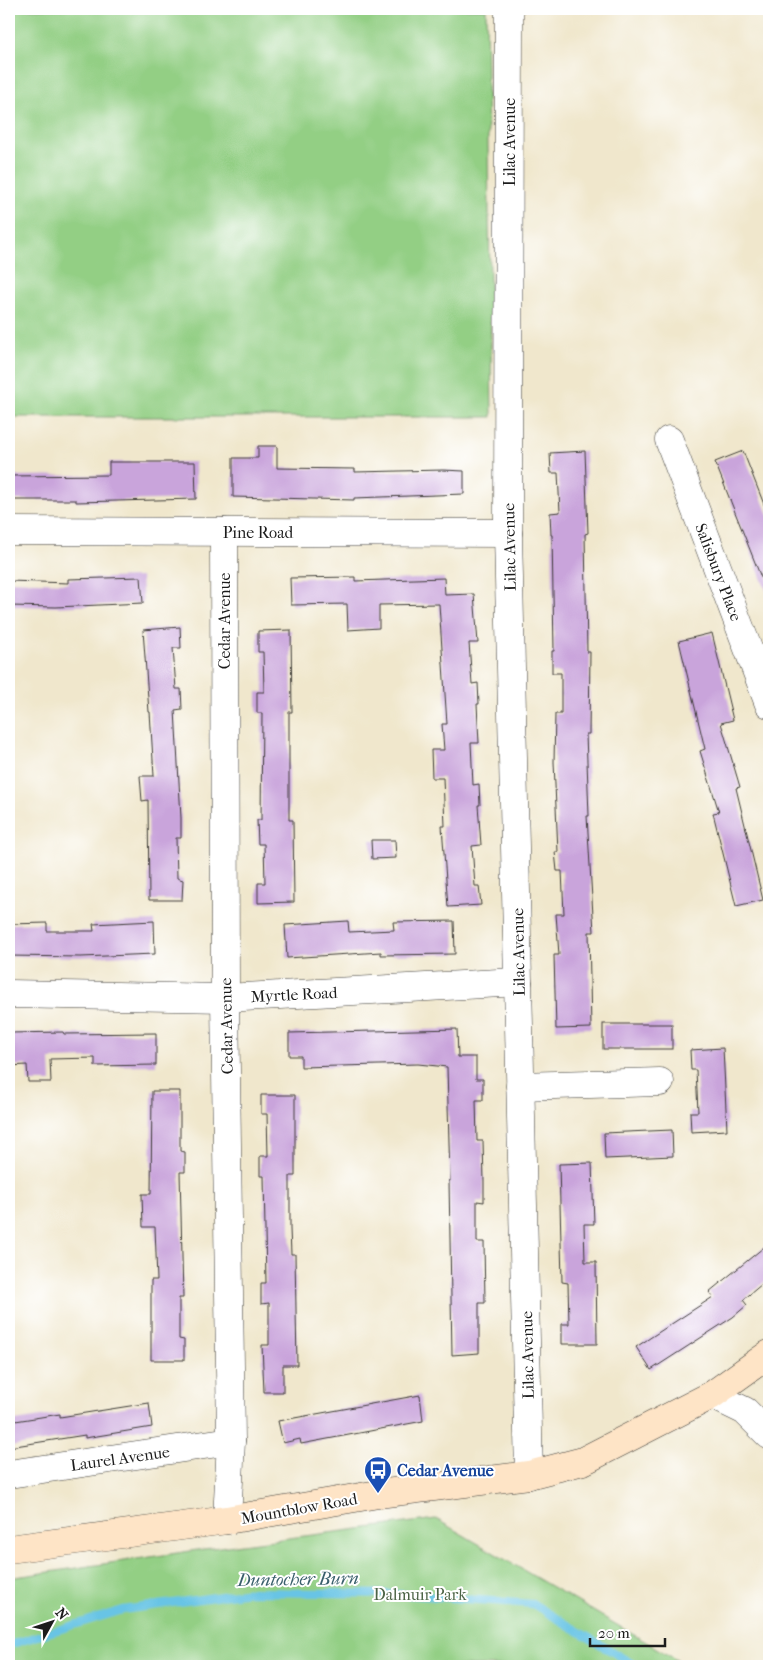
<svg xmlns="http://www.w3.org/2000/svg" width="778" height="1675" font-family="'IM FELL French Canon',serif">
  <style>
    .green { fill: #93cf84; stroke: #587650 }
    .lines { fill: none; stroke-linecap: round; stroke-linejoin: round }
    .stream { stroke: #67c4e5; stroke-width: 8 }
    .building { fill: #c9a4db }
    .street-casing { stroke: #3c3a36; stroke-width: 29 }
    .secondary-casing { stroke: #3c3a36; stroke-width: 29 }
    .street { stroke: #fff; stroke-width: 28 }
    .secondary { stroke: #fee4c6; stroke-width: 28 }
    .labels { text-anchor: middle; stroke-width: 4; stroke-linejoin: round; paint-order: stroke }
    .street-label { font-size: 16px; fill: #1c1c1c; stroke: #fff }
    .transit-label { font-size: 16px; font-weight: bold; fill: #164399; stroke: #fff; text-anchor: start }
    .park-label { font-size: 16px; fill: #4c6446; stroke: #fff }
    .water-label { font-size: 18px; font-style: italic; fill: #3a5f6c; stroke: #fff }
  </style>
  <rect width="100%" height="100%" fill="#fff"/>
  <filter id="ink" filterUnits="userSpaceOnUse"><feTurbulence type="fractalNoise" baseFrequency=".02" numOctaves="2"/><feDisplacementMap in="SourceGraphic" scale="10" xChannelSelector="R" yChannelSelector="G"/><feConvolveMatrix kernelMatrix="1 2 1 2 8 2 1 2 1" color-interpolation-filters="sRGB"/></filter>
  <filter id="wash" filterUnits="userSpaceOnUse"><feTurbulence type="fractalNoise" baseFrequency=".0096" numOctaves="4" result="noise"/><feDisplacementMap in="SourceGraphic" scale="20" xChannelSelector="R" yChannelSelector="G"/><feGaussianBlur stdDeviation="1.12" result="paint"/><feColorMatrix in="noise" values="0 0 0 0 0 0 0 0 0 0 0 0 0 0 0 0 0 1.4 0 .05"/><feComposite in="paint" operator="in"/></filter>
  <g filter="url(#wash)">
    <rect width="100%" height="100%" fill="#f0e7cc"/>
    <g class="green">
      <polygon points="9,9 486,9 492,417 9,417"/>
      <polygon points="436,1519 687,1666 9,1666 9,1578 204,1549"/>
    </g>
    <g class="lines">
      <polyline class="stream" points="9,1645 123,1610 250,1592 396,1594 533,1604 636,1666"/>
    </g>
    <g id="blocks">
      <g class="building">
        <polygon points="258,446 277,446 277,468 355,469 355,472 443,470 464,471 464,494 354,498 354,500 233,497 233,458 258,458"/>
        <polygon points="585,451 588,533 585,534 587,652 590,652 589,734 586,734 589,816 587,816 594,932 589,932 591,1028 556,1029 554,955 559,955 556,914 564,914 562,871 557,871 555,852 558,852 554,762 555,714 561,714 561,673 552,673 552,651 554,651 552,535 551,535 550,513 560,512 558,473 551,473 550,453"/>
        <polygon points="743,451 769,517 768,595 715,462"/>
        <polygon points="109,462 195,462 196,499 76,502 76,500 9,500 9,476 109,475"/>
        <polygon points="141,577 143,603 56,607 9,606 9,581 68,583 68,579"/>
        <polygon points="355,577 355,581 444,578 445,595 474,594 478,643 469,643 472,684 478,683 479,704 477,704 479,743 471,743 473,785 479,784 480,805 478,805 481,845 472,846 475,886 479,886 481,905 448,907 442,826 445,826 443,778 432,778 431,750 444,750 442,724 447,724 439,604 379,605 379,628 348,630 347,604 291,605 290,578"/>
        <polygon points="180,627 181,648 173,648 176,689 181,689 182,709 175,710 181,818 181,838 176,838 177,878 183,880 182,900 149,900 148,800 142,801 140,776 154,776 150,712 149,712 143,630"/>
        <polygon points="291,630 292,712 289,712 289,820 293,820 294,902 258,903 258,883 265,883 264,844 258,844 257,820 261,820 262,713 257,713 257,692 264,692 263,652 258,652 258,631"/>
        <polygon points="712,633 733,720 721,723 740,787 736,788 763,900 736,906 713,813 719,812 700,751 705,749 679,641"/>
        <polygon points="371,840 395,840 396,858 372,859"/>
        <polygon points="154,921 155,954 81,957 9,956 9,924 47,923 47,931 94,931 93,924"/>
        <polygon points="348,921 349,932 394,930 393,922 454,921 455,954 381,955 381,952 287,958 285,925"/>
        <rect x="603" y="1024" width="69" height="25"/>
        <polygon points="457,1029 458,1057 476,1057 476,1079 483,1079 483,1100 476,1100 477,1141 483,1141 484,1182 484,1202 477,1201 477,1242 484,1242 485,1303 479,1303 479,1353 452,1355 449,1181 450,1181 447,1067 418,1064 301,1067 301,1056 289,1056 289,1033"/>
        <polygon points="63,1032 64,1034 156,1033 156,1065 95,1066 95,1058 50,1059 51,1082 28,1082 27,1065 9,1066 9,1033"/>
        <polygon points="723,1048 727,1130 691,1132 690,1112 698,1112 696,1070 691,1070 690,1050"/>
        <polygon points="152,1091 180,1091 180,1151 185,1152 185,1172 180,1172 183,1298 179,1298 179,1339 184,1340 184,1360 151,1360 151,1280 157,1280 155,1227 143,1227 142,1194 151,1194"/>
        <polygon points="261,1095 295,1095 295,1176 290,1176 290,1229 291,1254 295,1254 297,1365 283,1365 283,1392 264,1392 262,1345 269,1345 269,1303 261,1304 261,1283 266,1283 264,1176 260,1176 260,1156 268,1156 267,1114 261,1114"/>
        <polygon points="672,1130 673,1156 605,1159 604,1133"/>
        <polygon points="592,1163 594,1224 584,1224 585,1262 596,1262 597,1344 562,1344 562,1324 569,1324 568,1283 562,1282 559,1164"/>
        <polygon points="769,1243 769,1278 743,1300 747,1305 733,1317 651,1370 636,1347 713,1297 709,1292"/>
        <polygon points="420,1395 423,1421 301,1444 300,1439 283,1443 278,1421"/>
        <polygon points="149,1403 152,1427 85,1438 85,1435 9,1447 9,1422 60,1414 60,1417"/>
      </g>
    </g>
  </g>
  <g filter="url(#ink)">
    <use href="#blocks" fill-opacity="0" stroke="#3c3a36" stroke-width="1"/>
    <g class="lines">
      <g class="street-casing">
        <g id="street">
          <polyline points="509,9 508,533 529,1475"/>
          <polyline points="669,440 769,704"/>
          <polyline points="9,531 508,533"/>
          <polyline points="224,532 225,998 231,1441 227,1520"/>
          <polyline points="9,994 225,998 518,982"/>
          <polyline points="520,1086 660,1082"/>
          <polyline points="712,1395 745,1411 769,1435"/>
          <polyline points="9,1474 231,1441"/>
        </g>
      </g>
      <g class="secondary-casing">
        <polyline id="secondary" points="9,1549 227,1520 378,1494 529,1475 583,1461 712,1395 769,1354"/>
      </g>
      <use href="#street" class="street"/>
      <use href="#secondary" class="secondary"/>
    </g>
  </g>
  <defs>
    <g id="bus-pin" transform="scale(1.4375)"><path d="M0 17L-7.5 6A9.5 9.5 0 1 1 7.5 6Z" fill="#1a4fb4" stroke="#fff"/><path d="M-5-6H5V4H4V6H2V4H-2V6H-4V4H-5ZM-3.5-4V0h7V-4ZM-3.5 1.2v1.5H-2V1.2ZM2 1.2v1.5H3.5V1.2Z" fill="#fff"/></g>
  </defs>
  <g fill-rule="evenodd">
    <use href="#bus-pin" x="378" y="1470"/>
  </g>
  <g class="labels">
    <g class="street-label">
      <text transform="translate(509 142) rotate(-90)" y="6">Lilac Avenue</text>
      <text x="258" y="538">Pine Road</text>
      <text transform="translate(509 547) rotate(-91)" y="6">Lilac Avenue</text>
      <text transform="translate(719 572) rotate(69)" y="6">Salisbury Place</text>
      <text transform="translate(224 621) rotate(-90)" y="6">Cedar Avenue</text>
      <text transform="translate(518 952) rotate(-91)" y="6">Lilac Avenue</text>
      <text transform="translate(294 994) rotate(-3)" y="6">Myrtle Road</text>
      <text transform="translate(226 1026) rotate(-91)" y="6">Cedar Avenue</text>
      <text transform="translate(527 1355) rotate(-91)" y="6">Lilac Avenue</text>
      <text transform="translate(120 1458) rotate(-8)" y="6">Laurel Avenue</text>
      <text transform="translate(299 1508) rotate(-10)" y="6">Mountblow Road</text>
    </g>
    <g class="transit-label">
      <text x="397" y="1476">Cedar Avenue</text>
    </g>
    <g class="park-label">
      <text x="420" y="1600">Dalmuir Park</text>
    </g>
    <g class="water-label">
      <text transform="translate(298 1579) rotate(-1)" y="6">Duntocher Burn</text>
    </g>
  </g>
  <rect width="778" height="1675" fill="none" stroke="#fff" stroke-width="30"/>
  <g transform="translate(52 1622) rotate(50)" stroke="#ffffff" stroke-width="4" paint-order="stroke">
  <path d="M0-4L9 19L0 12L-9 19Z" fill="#1c1c1c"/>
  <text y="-8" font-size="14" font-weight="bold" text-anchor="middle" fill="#1c1c1c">N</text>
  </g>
  <path d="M590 1638v8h75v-8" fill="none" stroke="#1c1c1c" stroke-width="2.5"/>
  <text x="598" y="1638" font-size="15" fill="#1c1c1c" stroke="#ffffff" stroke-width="4" paint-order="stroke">20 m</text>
</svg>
